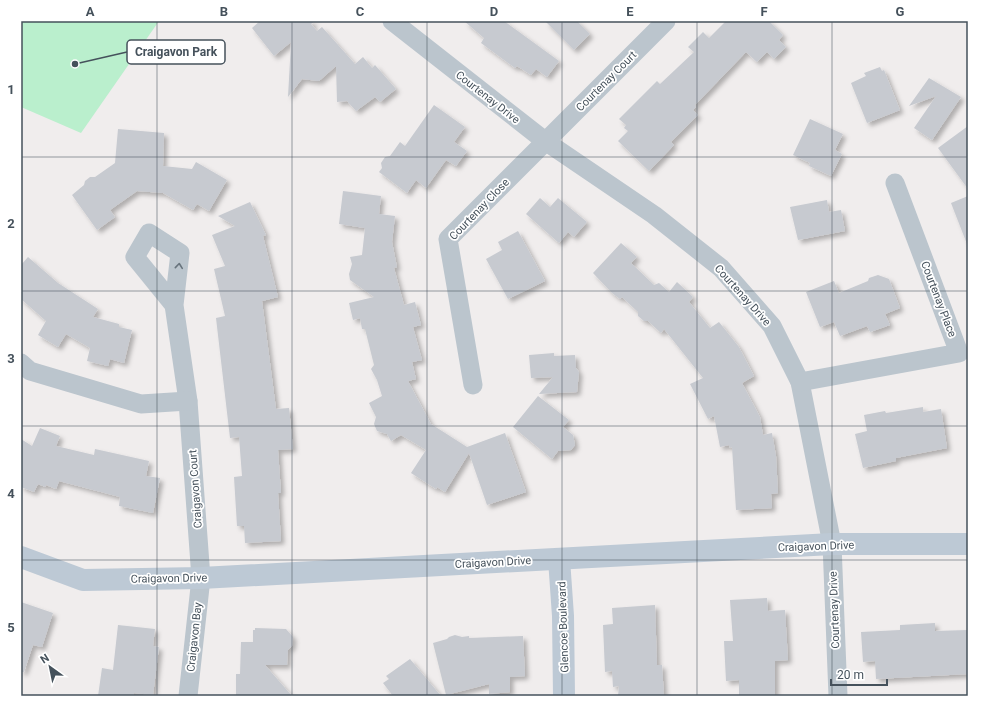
<svg xmlns="http://www.w3.org/2000/svg" width="989" height="717" font-family="Roboto,sans-serif">
  <style>
    .green { fill: #baefcd }
    .building { fill: #c7cad0; filter: url(#shadow) }
    .lines { fill: none; stroke-linecap: round; stroke-linejoin: round }
    .street { stroke: #bbc5cd; stroke-width: 19 }
    .secondary { stroke: #bdc9d5; stroke-width: 22 }
    .oneway { stroke: #68747d }
    .grid { fill: none; stroke: #45515b; stroke-width: 1; stroke-opacity: 0.55 }
    .labels { text-anchor: middle; stroke-width: 3.5; stroke-linejoin: round; paint-order: stroke }
    .street-label { font-size: 11px; fill: #45515b; stroke: #fff }
    .leader { fill: none; stroke: #45515b; stroke-width: 1.5 }
    .callout-dot { fill: #45515b; stroke: #fff; stroke-width: 1.5 }
    .callout { fill: #fff; stroke: #45515b; stroke-width: 1.5 }
    .callout-label { font-size: 12px; text-anchor: middle; font-weight: bold; fill: #45515b }
    .neatline { fill: none; stroke: #45515b; stroke-width: 1.5 }
    .grid-label { font-size: 13px; text-anchor: middle; font-weight: bold; fill: #45515b }
  </style>
  <defs>
    <filter id="shadow"><feDropShadow dx="3.5" dy="3.5" stdDeviation="2" flood-color="#0004"/></filter>
  </defs>
  <rect width="100%" height="100%" fill="#f0eded"/>
  <polygon class="green" points="21,21 159,21 81,133 21,107"/>
  <g class="building">
    <polygon points="260,21 315,21 311,24 317,31 322,27 355,64 363,57 372,68 375,65 396,89 380,102 375,97 356,111 347,101 337,102 336,66 319,81 302,79 288,97 291,42 274,56 252,28"/>
    <polygon points="464,21 504,21 559,61 547,77 536,69 531,75 517,66 515,68 481,43 484,38"/>
    <polygon points="545,21 577,21 590,34 574,50"/>
    <polygon points="726,21 769,21 783,35 779,40 786,47 774,59 767,52 757,62 746,52 695,105 696,107 693,110 698,115 671,142 674,145 649,171 618,141 628,131 624,128 626,125 619,119 657,81 660,84 694,52 688,47 703,32 709,38"/>
    <polygon points="880,67 882,71 884,70 900,110 867,123 851,83 866,76 864,73"/>
    <polygon points="929,78 961,97 932,140 914,128 936,96 909,106"/>
    <polygon points="434,105 465,127 454,142 467,151 456,166 446,160 426,188 416,180 407,193 379,172 382,168 381,163 385,157 390,156 400,142 405,146"/>
    <polygon points="810,119 843,134 835,150 842,154 831,176 809,166 810,163 793,155"/>
    <polygon points="968,126 968,189 938,148"/>
    <polygon points="118,129 164,133 163,166 192,169 196,162 227,180 209,211 197,204 193,210 163,193 137,191 110,210 115,217 97,230 72,195 84,185 85,181 90,177 95,177 115,163"/>
    <polygon points="343,191 381,196 379,214 395,216 392,242 397,267 394,268 404,305 415,302 421,325 413,327 422,360 412,362 416,379 408,381 431,424 467,447 505,433 526,492 487,505 469,453 445,492 437,487 436,489 411,473 426,450 401,435 391,441 387,434 377,431 374,424 376,417 369,403 382,396 377,380 371,369 374,365 365,329 362,329 360,318 353,320 349,303 374,297 350,280 349,274 352,264 350,257 362,255 365,228 339,224"/>
    <polygon points="968,196 968,244 967,244 951,203"/>
    <polygon points="540,198 550,207 558,198 587,222 574,237 568,232 559,243 526,214"/>
    <polygon points="827,200 829,212 841,210 845,231 798,240 790,207"/>
    <polygon points="250,202 266,235 263,236 278,297 262,301 276,409 289,408 293,449 278,450 281,493 278,493 281,541 245,543 244,526 237,526 234,477 242,476 239,437 230,438 216,318 225,316 214,269 225,266 212,235 235,226 218,216"/>
    <polygon points="518,231 545,281 508,299 486,259 502,250 498,242"/>
    <polygon points="621,243 637,257 631,263 654,285 659,283 669,292 677,282 693,297 689,302 710,328 719,322 739,347 754,376 742,383 760,417 763,435 772,433 776,456 778,493 771,494 772,508 736,510 732,447 730,448 729,445 720,447 714,416 708,419 690,384 703,378 664,329 661,333 648,321 644,321 638,316 638,312 622,297 620,299 612,293 593,273"/>
    <polygon points="28,257 58,283 98,309 93,317 119,324 119,327 132,330 124,363 110,359 108,366 87,361 90,348 66,334 58,347 38,335 46,321 21,299 21,265"/>
    <polygon points="878,275 889,279 900,308 885,314 890,325 870,332 867,326 840,336 834,322 820,327 806,292 834,281 839,293 868,281 869,278"/>
    <polygon points="554,353 554,356 575,355 576,368 579,372 577,392 539,394 553,377 531,378 529,355"/>
    <polygon points="538,396 569,420 563,427 573,435 575,445 571,450 558,451 552,459 513,427"/>
    <polygon points="923,407 923,412 941,409 947,448 896,458 896,461 863,468 855,434 867,431 864,415 885,411 886,413"/>
    <polygon points="40,428 60,436 56,446 94,455 95,449 149,461 146,476 160,478 153,513 119,506 120,497 59,481 56,489 46,485 45,487 38,484 34,492 21,487 21,439 32,446"/>
    <polygon points="767,598 768,611 785,610 788,660 775,661 775,696 739,696 739,680 726,681 724,641 733,641 730,600"/>
    <polygon points="21,602 53,613 42,647 33,645 24,672 21,672"/>
    <polygon points="655,605 657,665 662,665 664,696 618,696 619,686 613,687 612,671 605,672 603,625 613,624 612,608"/>
    <polygon points="935,623 935,631 968,630 968,674 876,679 875,661 863,662 861,632 900,630 900,625"/>
    <polygon points="118,625 155,629 153,646 159,647 153,695 134,693 134,696 98,696 102,668 113,670"/>
    <polygon points="255,628 286,629 293,637 292,646 288,650 287,665 265,665 292,696 236,695 236,674 240,674 241,642 253,642 253,630 255,630"/>
    <polygon points="455,635 462,637 469,636 469,638 523,636 525,676 510,677 510,692 489,694 489,684 446,695 433,643 447,639 449,637"/>
    <polygon points="410,659 441,696 393,696 383,683 389,679 386,676"/>
  </g>
  <g class="lines">
    <g class="street">
      <polyline points="392,21 545,141 654,215 721,268 772,326 800,382 832,544 838,696"/>
      <polyline points="174,305 135,257 149,233 180,253 174,305 188,401 201,578 188,696"/>
      <polyline points="21,363 30,371 141,404 188,401"/>
      <polyline points="800,382 959,353 895,183"/>
      <polyline points="473,385 448,239 666,21"/>
    </g>
    <g class="secondary">
      <polyline points="21,557 83,580 201,578 832,544 968,544"/>
      <polyline points="559,559 563,616 564,696"/>
    </g>
  </g>
  <defs><path id="oneway-chevron" d="M-2-3.5L2.5 0L-2 3.5" fill="none" stroke-width="1.6" stroke-linecap="round" stroke-linejoin="round"/></defs>
  <use class="oneway" href="#oneway-chevron" transform="translate(179 266) rotate(-84)"/>
  <path class="grid" d="M157,21V696M292,21V696M427,21V696M562,21V696M697,21V696M832,21V696M21,157H968M21,291H968M21,426H968M21,560H968"/>
  <g class="labels">
    <g class="street-label">
      <text transform="translate(606 81) rotate(-45)" y="4">Courtenay Court</text>
      <text transform="translate(488 97) rotate(38)" y="4">Courtenay Drive</text>
      <text transform="translate(479 209) rotate(-46)" y="4">Courtenay Close</text>
      <text transform="translate(743 295) rotate(48)" y="4">Courtenay Drive</text>
      <text transform="translate(939 299) rotate(69)" y="4">Courtenay Place</text>
      <text transform="translate(195 489) rotate(-94)" y="4">Craigavon Court</text>
      <text transform="translate(816 546) rotate(-2)" y="4">Craigavon Drive</text>
      <text transform="translate(493 562) rotate(-3)" y="4">Craigavon Drive</text>
      <text transform="translate(169 578) rotate(-1)" y="4">Craigavon Drive</text>
      <text transform="translate(834 610) rotate(-92)" y="4">Courtenay Drive</text>
      <text transform="translate(563 627) rotate(-92)" y="4">Glencoe Boulevard</text>
      <text transform="translate(194 637) rotate(-84)" y="4">Craigavon Bay</text>
    </g>
  </g>
  <path class="leader" d="M75 64L127 52"/>
  <circle class="callout-dot" cx="75" cy="64" r="4"/>
  <rect class="callout" x="127" y="40" width="98" height="24" rx="4"/>
  <g class="callout-label">
    <text x="176" y="56">Craigavon Park</text>
  </g>
  <rect width="989" height="717" fill="none" stroke="#ffffff" stroke-width="44"/>
  <g transform="translate(50 667) rotate(327)" stroke="#ffffff" stroke-width="3" paint-order="stroke">
  <path d="M0-3L7 15L0 10L-7 15Z" fill="#45515b"/>
  <text y="-6" font-size="11" font-weight="bold" text-anchor="middle" fill="#45515b">N</text>
  </g>
  <path d="M831 679v6h56v-6" fill="none" stroke="#45515b" stroke-width="2"/>
  <text x="837" y="679" font-size="12" fill="#45515b" stroke="#ffffff" stroke-width="3" paint-order="stroke">20 m</text>
  <rect x="22" y="22" width="945" height="673" class="neatline"/>
  <g class="grid-label">
    <text x="90" y="16">A</text>
    <text x="224" y="16">B</text>
    <text x="360" y="16">C</text>
    <text x="494" y="16">D</text>
    <text x="630" y="16">E</text>
    <text x="764" y="16">F</text>
    <text x="900" y="16">G</text>
    <text x="11" y="94">1</text>
    <text x="11" y="228">2</text>
    <text x="11" y="363">3</text>
    <text x="11" y="498">4</text>
    <text x="11" y="632">5</text>
  </g>
</svg>
